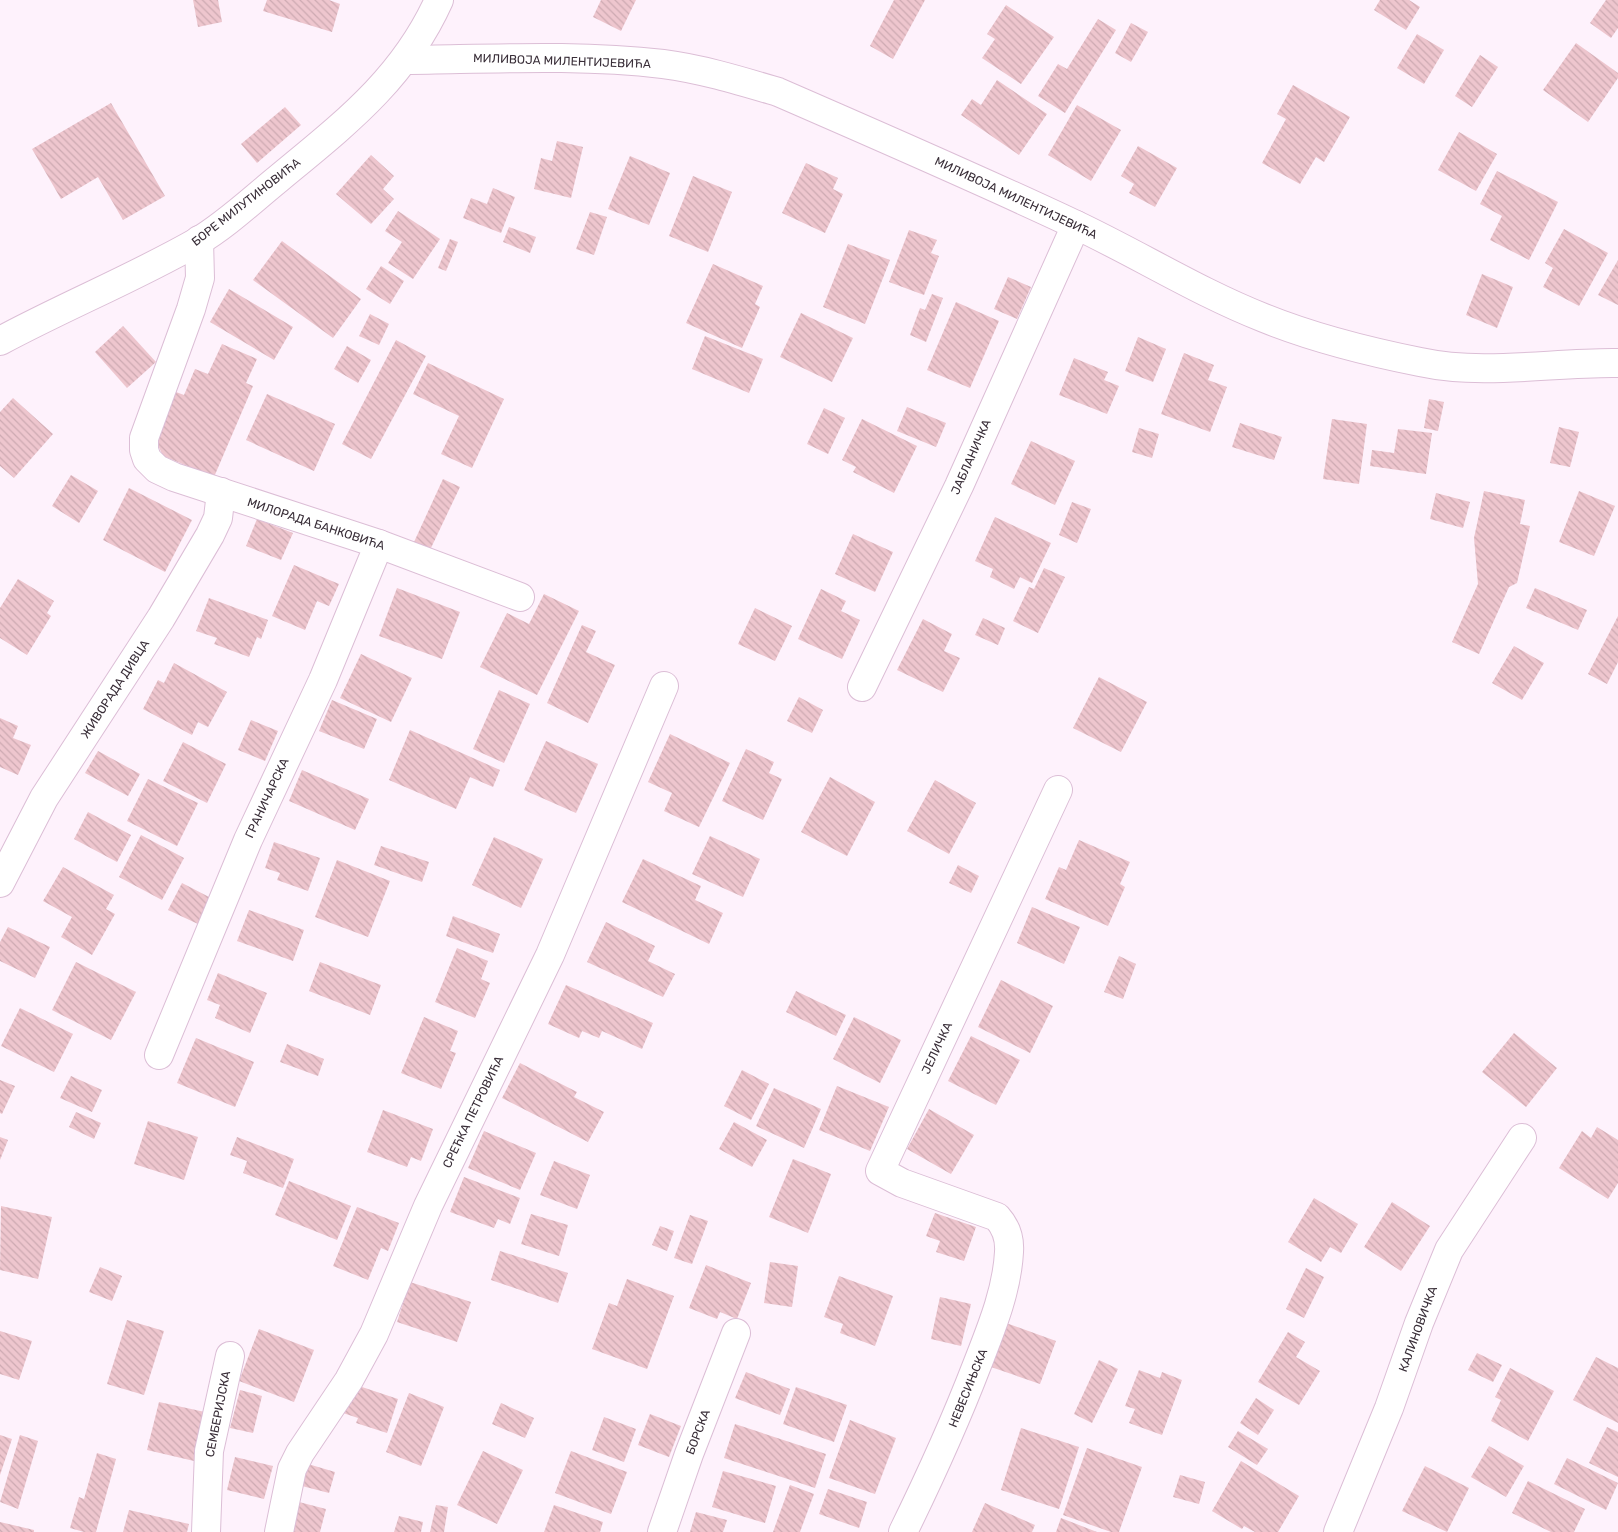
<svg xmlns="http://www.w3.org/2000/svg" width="1618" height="1532" font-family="Rubik,sans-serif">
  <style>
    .building { fill: url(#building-back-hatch) }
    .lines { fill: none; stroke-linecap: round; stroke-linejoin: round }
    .street-casing { stroke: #dcbed6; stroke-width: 30 }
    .street { stroke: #fff; stroke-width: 28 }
    .labels { text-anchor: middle; stroke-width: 4.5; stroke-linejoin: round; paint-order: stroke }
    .street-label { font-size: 12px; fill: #392e38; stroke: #fff }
  </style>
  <defs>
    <pattern id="building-back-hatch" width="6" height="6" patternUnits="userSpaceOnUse" patternTransform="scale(1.25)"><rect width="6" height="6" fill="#eec6ce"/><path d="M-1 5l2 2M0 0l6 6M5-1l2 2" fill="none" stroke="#cdaab2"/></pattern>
  </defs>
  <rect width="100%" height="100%" fill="#fef2fc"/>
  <g class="building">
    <polygon points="193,0 218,0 222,22 198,27"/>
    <polygon points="267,0 329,0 340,4 332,32 263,11"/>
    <polygon points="601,0 636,0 621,31 593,17"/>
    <polygon points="894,0 925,0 893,59 870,46"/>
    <polygon points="1380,0 1409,0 1420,7 1406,30 1374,10"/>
    <polygon points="1606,0 1618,0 1618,28 1611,38 1590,23"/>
    <polygon points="1006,5 1054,37 1021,84 982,58 995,39 987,34"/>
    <polygon points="1098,19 1116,30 1065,113 1038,96 1058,64 1067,69"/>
    <polygon points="1131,23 1148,32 1131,62 1115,53"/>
    <polygon points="1417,34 1444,50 1424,84 1397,68"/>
    <polygon points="1576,43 1618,73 1618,78 1588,122 1543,90"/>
    <polygon points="1480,55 1498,67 1472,107 1455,96"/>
    <polygon points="997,80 1047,114 1019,155 961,115 972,99 981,105"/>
    <polygon points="1293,85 1350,117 1324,162 1316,157 1300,184 1262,163 1286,119 1277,114"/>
    <polygon points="111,103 165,196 123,220 98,177 61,199 32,149"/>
    <polygon points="1077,105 1121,130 1091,181 1048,155"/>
    <polygon points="285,107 301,125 257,163 241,144"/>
    <polygon points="1459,132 1497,154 1476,191 1438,170"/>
    <polygon points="557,141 583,147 571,198 534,189 541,158 552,161"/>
    <polygon points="1138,146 1177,168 1155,207 1129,193 1134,184 1121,176"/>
    <polygon points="371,155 394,176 383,189 394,199 371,224 336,194"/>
    <polygon points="630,156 670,173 649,225 608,209"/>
    <polygon points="806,163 838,178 833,189 843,194 825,233 782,213"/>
    <polygon points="1497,171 1558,202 1529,260 1490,240 1502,216 1480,204"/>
    <polygon points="693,176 732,192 708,252 669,236"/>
    <polygon points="493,188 515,197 501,233 463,218 471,198 487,204"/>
    <polygon points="398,211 440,239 413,279 388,263 402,242 385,231"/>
    <polygon points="590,212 607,217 594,255 576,249"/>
    <polygon points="509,227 536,237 530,253 503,242"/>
    <polygon points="1564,229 1608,253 1579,306 1543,287 1553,268 1545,263"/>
    <polygon points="909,230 937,240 931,253 939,256 924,295 889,282"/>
    <polygon points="450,239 458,242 446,271 438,268"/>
    <polygon points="282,241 361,299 333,338 253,280"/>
    <polygon points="848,244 890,260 865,324 823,307"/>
    <polygon points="1618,260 1618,305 1598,295"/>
    <polygon points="713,264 763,286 755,304 760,307 742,348 686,323"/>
    <polygon points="381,266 404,281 390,304 366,289"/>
    <polygon points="1482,274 1513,287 1497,328 1466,315"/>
    <polygon points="1008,277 1031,287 1017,319 994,309"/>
    <polygon points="229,289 293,327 274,360 210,322"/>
    <polygon points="932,294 943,298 926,342 910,335 920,308 925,310"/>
    <polygon points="956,302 999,321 970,388 927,370"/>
    <polygon points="801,313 853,338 832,382 780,357"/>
    <polygon points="370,314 389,324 379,345 359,336"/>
    <polygon points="123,326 156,362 127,388 95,352"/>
    <polygon points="705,336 763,359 749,393 692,369"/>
    <polygon points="1138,337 1166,349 1153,382 1125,371"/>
    <polygon points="396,340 426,356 371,459 342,444"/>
    <polygon points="222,344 257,359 246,383 253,386 214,477 163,456 156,441 176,392 184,395 195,369 208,374"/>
    <polygon points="347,346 371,360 358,383 334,369"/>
    <polygon points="1184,353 1214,365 1208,380 1227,387 1210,432 1161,414"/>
    <polygon points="1074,358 1108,372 1104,380 1119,386 1107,414 1059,395"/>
    <polygon points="428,363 504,399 472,468 441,454 459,416 413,394"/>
    <polygon points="267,394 335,424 314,471 246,440"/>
    <polygon points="13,398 53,434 14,478 0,466 0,412"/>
    <polygon points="1429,399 1444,402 1438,431 1424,428"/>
    <polygon points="907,407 946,423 936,447 897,431"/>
    <polygon points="824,408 845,418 828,454 807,444"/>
    <polygon points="862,419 917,446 894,493 853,472 856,467 842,460"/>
    <polygon points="1332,419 1367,424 1359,484 1323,479"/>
    <polygon points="1240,423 1282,437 1274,460 1232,447"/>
    <polygon points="1559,427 1579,432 1570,467 1550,463"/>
    <polygon points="1139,428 1159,434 1152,458 1132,452"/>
    <polygon points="1398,429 1432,433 1426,474 1370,466 1372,450 1394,453"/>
    <polygon points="1031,441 1075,461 1055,505 1011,484"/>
    <polygon points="71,475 98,491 79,523 52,506"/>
    <polygon points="443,479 460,487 430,550 414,542"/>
    <polygon points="129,488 192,520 165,572 103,540"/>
    <polygon points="1484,491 1525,500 1520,524 1530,526 1517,583 1509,587 1479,654 1452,642 1478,584 1474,538"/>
    <polygon points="1579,491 1615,506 1594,556 1559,542"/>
    <polygon points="1436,493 1470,502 1463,528 1430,519"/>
    <polygon points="1072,502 1091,509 1077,543 1059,535"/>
    <polygon points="995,517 1051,543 1032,583 1020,577 1014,589 990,577 993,569 975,561"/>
    <polygon points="257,519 293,533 281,560 246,546"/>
    <polygon points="853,534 893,552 875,592 835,574"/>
    <polygon points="294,565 339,584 329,606 317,601 305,630 272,616"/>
    <polygon points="1044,568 1065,577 1038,633 1013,621 1029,587 1034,589"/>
    <polygon points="18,579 54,601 47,613 51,616 27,655 0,638 0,608"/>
    <polygon points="397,588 460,612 442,659 379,636"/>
    <polygon points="1535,588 1587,610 1578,630 1526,608"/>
    <polygon points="821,589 846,601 841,611 860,620 842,659 798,639"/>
    <polygon points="544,594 579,611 537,695 480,667 507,613 529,624"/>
    <polygon points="209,598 268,620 261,639 257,637 249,657 214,644 217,638 196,631"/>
    <polygon points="755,608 792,626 775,661 738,644"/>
    <polygon points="1618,616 1618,662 1607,684 1588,674"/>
    <polygon points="983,618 1005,628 998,645 975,635"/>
    <polygon points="923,619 952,634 944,651 960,658 943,692 897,670"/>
    <polygon points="582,625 596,631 586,652 615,665 588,723 547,703"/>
    <polygon points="1514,646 1544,663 1522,700 1492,683"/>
    <polygon points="361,654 412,678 391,722 340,698"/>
    <polygon points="174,663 227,692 208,727 198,722 192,735 143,709 158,680 164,683"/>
    <polygon points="1099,677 1147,702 1121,752 1073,728"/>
    <polygon points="499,690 530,704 504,763 473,749"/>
    <polygon points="799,697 823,710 812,733 787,721"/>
    <polygon points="332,700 377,719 364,749 319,731"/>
    <polygon points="0,718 18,726 13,738 31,745 18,775 0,767"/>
    <polygon points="251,720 278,731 265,761 238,750"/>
    <polygon points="410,730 500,770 493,787 470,777 456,809 389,780"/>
    <polygon points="670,734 730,763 699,827 664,811 672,793 648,782"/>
    <polygon points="546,741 598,764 576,813 524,790"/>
    <polygon points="183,742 226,764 207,803 163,781"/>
    <polygon points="746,749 774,762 769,773 782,779 763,820 722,801"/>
    <polygon points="98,751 140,774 128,796 85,773"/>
    <polygon points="302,770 369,799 355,830 289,801"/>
    <polygon points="830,777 875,802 847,856 801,832"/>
    <polygon points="148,779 198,803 177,846 127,821"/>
    <polygon points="935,780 976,803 949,854 907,831"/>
    <polygon points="88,812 131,835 117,862 74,839"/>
    <polygon points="141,835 184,858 162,900 119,877"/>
    <polygon points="710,836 760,859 743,897 692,874"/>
    <polygon points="494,837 543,859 521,908 472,885"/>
    <polygon points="1079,840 1130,862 1120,884 1125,887 1108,926 1045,899 1059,867 1066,870"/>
    <polygon points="274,842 320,858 308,891 277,880 280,873 265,868"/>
    <polygon points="381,846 429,862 422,882 374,865"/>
    <polygon points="643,859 701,886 695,900 723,913 709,944 622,902"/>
    <polygon points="337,860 390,881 368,937 315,917"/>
    <polygon points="958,865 979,876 971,893 949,883"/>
    <polygon points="63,867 114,895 106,909 115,914 92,955 61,937 72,917 43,901"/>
    <polygon points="182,883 211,898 198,924 168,910"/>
    <polygon points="1032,907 1080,927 1064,964 1017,943"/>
    <polygon points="249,910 304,930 293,961 237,941"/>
    <polygon points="453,916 500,934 493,953 446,936"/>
    <polygon points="606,922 655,946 648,961 675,974 663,997 587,962"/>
    <polygon points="8,927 50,947 35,978 0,961 0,942"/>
    <polygon points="457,948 488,961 481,979 490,983 475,1018 435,1002"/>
    <polygon points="1119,956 1136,964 1123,999 1104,992"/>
    <polygon points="76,962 136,992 111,1040 52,1010"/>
    <polygon points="320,962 381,985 370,1015 309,991"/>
    <polygon points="218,973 267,993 250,1033 215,1018 220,1005 207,1000"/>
    <polygon points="1001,980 1053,1006 1030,1053 978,1027"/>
    <polygon points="566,985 653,1023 642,1049 602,1031 599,1038 582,1031 579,1038 548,1024"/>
    <polygon points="796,991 846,1015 836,1036 786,1012"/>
    <polygon points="20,1008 73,1034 54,1072 1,1046"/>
    <polygon points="424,1017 458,1031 450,1051 456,1053 441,1089 401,1073"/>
    <polygon points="854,1017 901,1040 880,1083 833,1059"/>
    <polygon points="1514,1033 1557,1068 1526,1107 1482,1072"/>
    <polygon points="971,1036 1020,1060 996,1105 948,1081"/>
    <polygon points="196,1038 254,1062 235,1107 177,1083"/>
    <polygon points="287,1044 324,1059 318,1076 280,1062"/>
    <polygon points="520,1063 577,1092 574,1097 604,1112 588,1142 502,1098"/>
    <polygon points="742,1070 769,1084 751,1120 724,1106"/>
    <polygon points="71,1076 102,1090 92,1112 60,1098"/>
    <polygon points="0,1080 15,1086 2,1114 0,1113"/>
    <polygon points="837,1086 889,1107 870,1151 819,1130"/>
    <polygon points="774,1088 821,1109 804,1148 756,1126"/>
    <polygon points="929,1109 974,1135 951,1174 907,1149"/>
    <polygon points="383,1110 433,1129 421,1161 411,1157 407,1167 367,1152"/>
    <polygon points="76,1112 101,1123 94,1139 69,1127"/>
    <polygon points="148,1121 198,1137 184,1180 134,1164"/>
    <polygon points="734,1122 767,1140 752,1167 719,1149"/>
    <polygon points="1597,1127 1618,1140 1618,1183 1608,1199 1559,1168 1582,1131 1591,1138"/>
    <polygon points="484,1131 536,1153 520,1190 468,1168"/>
    <polygon points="0,1137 8,1140 0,1160"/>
    <polygon points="237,1137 294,1159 283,1188 243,1173 247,1161 230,1155"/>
    <polygon points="793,1159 831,1174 808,1233 769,1217"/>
    <polygon points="554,1161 590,1175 577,1209 540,1195"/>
    <polygon points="464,1177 520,1198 510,1224 498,1219 494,1228 450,1212"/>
    <polygon points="289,1181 351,1206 337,1240 275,1215"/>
    <polygon points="1314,1198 1358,1224 1341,1253 1330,1247 1321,1262 1288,1242"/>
    <polygon points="1392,1202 1430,1226 1401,1271 1364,1247"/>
    <polygon points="1,1206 52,1217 38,1279 0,1270"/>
    <polygon points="357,1207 399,1223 388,1251 381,1248 368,1280 333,1266"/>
    <polygon points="935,1213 976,1227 964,1261 936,1252 940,1241 926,1236"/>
    <polygon points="531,1214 568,1225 559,1256 521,1244"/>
    <polygon points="690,1215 708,1221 692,1264 674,1258"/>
    <polygon points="660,1226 674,1231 667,1251 652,1245"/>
    <polygon points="500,1251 568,1273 558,1303 491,1280"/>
    <polygon points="770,1262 798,1266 792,1307 764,1303"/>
    <polygon points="706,1265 751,1283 737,1319 720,1312 717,1319 689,1308"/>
    <polygon points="100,1267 122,1276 112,1301 89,1292"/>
    <polygon points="1306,1268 1324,1277 1304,1318 1286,1309"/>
    <polygon points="839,1276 893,1296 875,1346 840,1333 843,1324 824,1317"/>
    <polygon points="627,1279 674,1296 647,1369 592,1349 609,1303 617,1306"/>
    <polygon points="410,1282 471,1302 457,1342 397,1322"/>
    <polygon points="940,1297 971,1304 961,1346 931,1339"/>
    <polygon points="127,1320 164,1331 144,1395 107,1384"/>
    <polygon points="1006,1323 1056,1341 1040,1384 991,1367"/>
    <polygon points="259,1329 314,1350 294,1402 239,1381"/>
    <polygon points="0,1331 32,1341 19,1380 0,1374"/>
    <polygon points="1288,1332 1305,1342 1296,1357 1320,1371 1299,1405 1258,1382"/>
    <polygon points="1477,1353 1502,1365 1493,1382 1468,1370"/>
    <polygon points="1596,1357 1618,1368 1618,1423 1573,1400"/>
    <polygon points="1099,1360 1118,1369 1092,1423 1074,1414"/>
    <polygon points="1510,1368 1554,1391 1528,1441 1491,1421 1501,1400 1495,1397"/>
    <polygon points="1139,1370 1160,1378 1162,1372 1182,1380 1162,1435 1129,1423 1135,1409 1125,1406"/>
    <polygon points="746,1372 790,1389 780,1415 735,1398"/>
    <polygon points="353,1384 398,1399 387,1433 356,1423 358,1418 343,1413"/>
    <polygon points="796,1387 847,1405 834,1442 783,1424"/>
    <polygon points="240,1390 262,1396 253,1433 230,1428"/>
    <polygon points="409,1393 444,1407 421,1466 386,1452"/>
    <polygon points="1256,1398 1274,1410 1258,1435 1240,1423"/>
    <polygon points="159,1402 205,1412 194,1461 147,1450"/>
    <polygon points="501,1403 534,1418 525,1438 492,1424"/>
    <polygon points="650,1414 681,1426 669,1457 638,1445"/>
    <polygon points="604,1417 636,1429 624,1462 592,1450"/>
    <polygon points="850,1420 896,1438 875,1494 829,1478"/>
    <polygon points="735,1424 826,1454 815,1488 724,1458"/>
    <polygon points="1607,1427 1618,1432 1618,1477 1589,1463"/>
    <polygon points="1021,1428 1079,1447 1059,1509 1001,1490"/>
    <polygon points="1238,1431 1268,1449 1257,1465 1228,1447"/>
    <polygon points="0,1435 12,1439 0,1475"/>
    <polygon points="20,1435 38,1441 18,1509 0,1502"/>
    <polygon points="1489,1446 1524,1466 1506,1497 1471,1477"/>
    <polygon points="1087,1448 1142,1467 1119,1532 1111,1532 1063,1515"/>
    <polygon points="483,1451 523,1470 497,1524 457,1505"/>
    <polygon points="571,1451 627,1472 611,1514 555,1493"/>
    <polygon points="97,1453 116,1459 96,1532 84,1532 70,1528 79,1497 84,1499"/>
    <polygon points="235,1457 273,1466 264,1499 227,1490"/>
    <polygon points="1567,1458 1618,1483 1606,1510 1554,1484"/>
    <polygon points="1241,1461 1299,1496 1278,1532 1255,1532 1244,1526 1242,1529 1212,1511"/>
    <polygon points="308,1464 335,1472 329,1493 302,1486"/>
    <polygon points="1425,1466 1469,1488 1447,1532 1402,1511"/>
    <polygon points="723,1471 776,1486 765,1523 712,1507"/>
    <polygon points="1180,1475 1205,1482 1199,1504 1173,1497"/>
    <polygon points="1528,1481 1585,1509 1574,1532 1551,1532 1512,1513"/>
    <polygon points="790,1485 814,1494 800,1532 773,1532"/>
    <polygon points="828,1489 867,1502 859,1528 819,1514"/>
    <polygon points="299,1502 326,1509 320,1532 291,1532"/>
    <polygon points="985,1503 1035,1525 1032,1532 972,1532"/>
    <polygon points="436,1505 448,1507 444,1532 430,1532"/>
    <polygon points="554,1505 603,1522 600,1532 544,1532"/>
    <polygon points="129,1510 189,1524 187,1532 123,1532"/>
    <polygon points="696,1512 727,1520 723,1532 690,1532"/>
    <polygon points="399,1516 423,1522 421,1532 394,1532"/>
    <polygon points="1061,1518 1097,1532 1056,1532"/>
    <polygon points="0,1522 34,1530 34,1532 0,1532"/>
  </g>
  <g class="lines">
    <g class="street-casing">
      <g id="street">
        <path d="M406,60C491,59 578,54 663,64C702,69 741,81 778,92C877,135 976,178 1074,224C1138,254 1198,292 1264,318C1311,337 1370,352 1420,362C1485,376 1552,362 1618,363"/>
        <polyline points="199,240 200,278 191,309 144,438 144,450 147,459 157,469 174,477 379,544 520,597"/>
        <path d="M0,341C65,306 134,278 197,242C226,225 252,200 278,179C343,125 403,80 439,0"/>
        <polyline points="862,687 959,486 1076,225"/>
        <polyline points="0,883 44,798 161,618 210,535 218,518 221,492"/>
        <polyline points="159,1055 248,840 323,680 379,544"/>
        <polyline points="206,1532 209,1451 230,1356"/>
        <polyline points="279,1532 292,1469 300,1453 349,1380 374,1334 428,1206 550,955 664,686"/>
        <polyline points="662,1532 689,1454 736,1333"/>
        <path d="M903,1532C930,1477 955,1422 977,1365C991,1329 1007,1291 1009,1252C1010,1238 1006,1227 997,1217L902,1183L880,1171L1058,790"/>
        <polyline points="1338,1532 1389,1408 1419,1323 1449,1250 1522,1138"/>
      </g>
    </g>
    <use href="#street" class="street"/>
  </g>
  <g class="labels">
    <g class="street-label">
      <text transform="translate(562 61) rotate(2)" y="4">МИЛИВОЈА МИЛЕНТИЈЕВИЋА</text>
      <text transform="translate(1016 198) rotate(25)" y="4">МИЛИВОЈА МИЛЕНТИЈЕВИЋА</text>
      <text transform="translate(246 202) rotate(-38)" y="4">БОРЕ МИЛУТИНОВИЋА</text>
      <text transform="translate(971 457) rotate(-66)" y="4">ЈАБЛАНИЧКА</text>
      <text transform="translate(316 524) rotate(18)" y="4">МИЛОРАДА БАНКОВИЋА</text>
      <text transform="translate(115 689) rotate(-57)" y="4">ЖИВОРАДА ДИВЦА</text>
      <text transform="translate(267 798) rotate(-65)" y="4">ГРАНИЧАРСКА</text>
      <text transform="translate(937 1048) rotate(-65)" y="4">ЈЕЛИЧКА</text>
      <text transform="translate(473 1112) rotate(-64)" y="4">СРЕЋКА ПЕТРОВИЋА</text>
      <text transform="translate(1418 1329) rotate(-70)" y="4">КАЛИНОВИЧКА</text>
      <text transform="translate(968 1388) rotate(-68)" y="4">НЕВЕСИЊСКА</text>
      <text transform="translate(218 1414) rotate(-79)" y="4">СЕМБЕРИЈСКА</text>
      <text transform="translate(698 1432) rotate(-69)" y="4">БОРСКА</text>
    </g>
  </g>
</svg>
